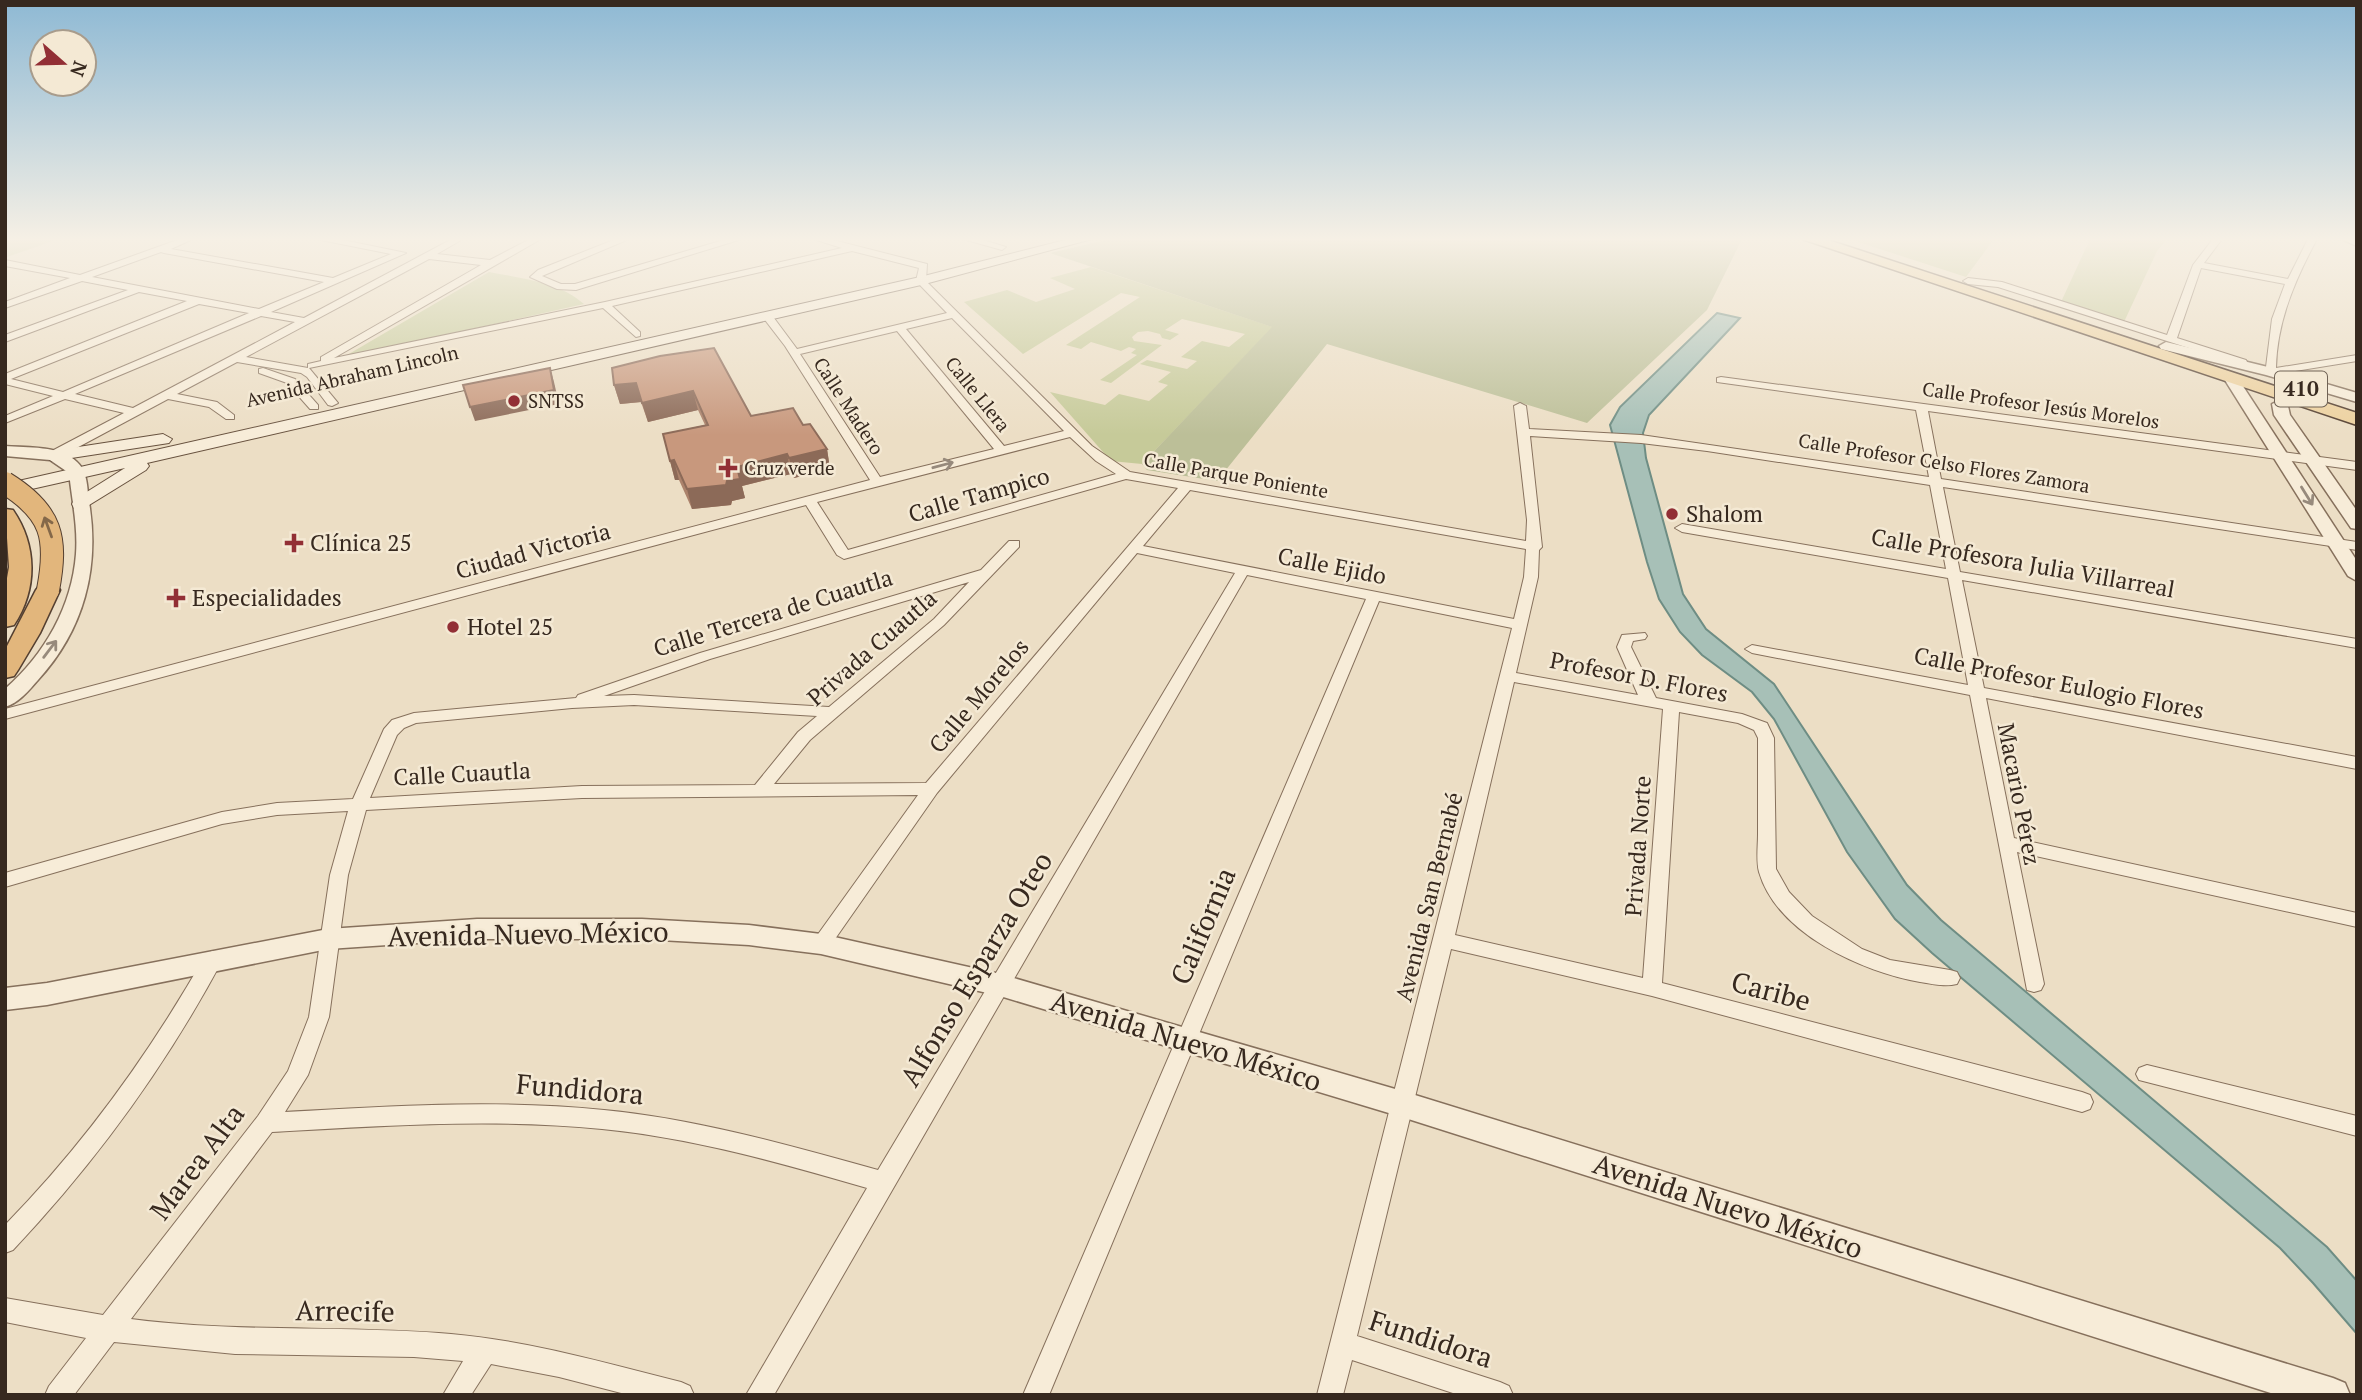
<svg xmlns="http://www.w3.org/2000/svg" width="2362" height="1400" font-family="'PT Serif',serif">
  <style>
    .green { fill: #c6ca99 }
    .cemetery { fill: #bcbf98 }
    .water { fill: #a7c0b7; stroke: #6e8d84; stroke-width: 2 }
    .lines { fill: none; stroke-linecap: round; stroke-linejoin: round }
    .minor-casing { stroke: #86705c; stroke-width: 2 }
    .tertiary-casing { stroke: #86705c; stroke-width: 3 }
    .secondary-casing { stroke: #68523f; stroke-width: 2 }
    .primary-casing { stroke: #543f30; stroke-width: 3 }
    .trunk-casing { stroke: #543f30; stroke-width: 3 }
    .minor { fill: #f7ecd8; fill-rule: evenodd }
    .tertiary { fill: #f7ecd8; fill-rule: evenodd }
    .secondary { fill: #f7ecd8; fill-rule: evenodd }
    .primary { fill: #edd19f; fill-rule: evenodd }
    .trunk { fill: #e2b67c; fill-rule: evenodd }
    .trunk-bridge-casing { stroke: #543f30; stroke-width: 24; stroke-linecap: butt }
    .trunk-bridge { stroke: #e2b67c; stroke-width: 22 }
    .wall { fill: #ac836c }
    .shaded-wall { fill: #8c6a58 }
    .building { fill: #c8987d; stroke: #8c6a58; stroke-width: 2 }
    .oneway { stroke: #978a7c }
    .oneway2 { stroke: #846849 }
    .poi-dot { fill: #922f35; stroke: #f4e9d4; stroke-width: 2.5 }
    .labels { text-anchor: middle; stroke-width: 5; stroke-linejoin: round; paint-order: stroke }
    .far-street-label { font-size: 19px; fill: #37291f; stroke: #f4e9d4 }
    .far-poi-label { font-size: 19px; fill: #37291f; stroke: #f4e9d4; text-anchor: start }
    .shield { fill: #f4e9d4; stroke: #706355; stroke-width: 2 }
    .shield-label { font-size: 21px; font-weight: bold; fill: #37291f }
    .street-label { font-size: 23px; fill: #37291f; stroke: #f4e9d4 }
    .poi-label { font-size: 23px; fill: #37291f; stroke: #f4e9d4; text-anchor: start }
    .near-street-label { font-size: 28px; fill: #37291f; stroke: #f4e9d4 }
  </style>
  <rect width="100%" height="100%" fill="#ecdec5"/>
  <g class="green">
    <polygon points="5,239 59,239 7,257"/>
    <polygon points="1849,239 1994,239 1966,277"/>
    <polygon points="2090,239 2167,239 2157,251 2124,322 2061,302"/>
    <polygon points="1091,267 1273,327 1142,464 1111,461 1050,392 1105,405 1119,394 1149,401 1168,385 1158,382 1171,372 1140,364 1147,360 1187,369 1197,361 1181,357 1202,341 1229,347 1245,334 1182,319 1165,330 1179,334 1170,340 1162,338 1160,334 1148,331 1138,332 1132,337 1134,341 1162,345 1111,383 1100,380 1137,355 1131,353 1136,349 1129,347 1121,351 1091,342 1081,349 1066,345 1140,297 1121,293 1023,354 964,302 1007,290 1036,302 1075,289 1050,278"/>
    <path d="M489,272C520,278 560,282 584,304L342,358Z"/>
  </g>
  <polygon class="cemetery" points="1110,239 1742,239 1707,310 1587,423 1327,344 1217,481 1147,470 1142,464 1272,327 1050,253"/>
  <polygon class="water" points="1717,313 1740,318 1649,415 1643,433 1646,458 1683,594 1706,629 1774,684 1907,885 1941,920 2327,1247 2357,1281 2357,1334 2313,1283 2280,1248 1932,953 1895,919 1847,852 1774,719 1752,692 1702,655 1680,632 1659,599 1647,562 1610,425 1620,407"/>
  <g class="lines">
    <g class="minor-casing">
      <g id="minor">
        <path d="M180,239H193L171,249L333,278L391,254L316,239H338L406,253L271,312L304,318L452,239H463L437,254L490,260L530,239H541L334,358L605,302L842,248L813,239H829L927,264L926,281L938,293L1092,446L1130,472L1526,541L1527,520L1514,406L1520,403L1526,406L1529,429L1641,435L1929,477L1916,410L1717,382V378L1721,377L2357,462V470L1928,411L1941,479L2357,542V550L1943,487L1960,572L2357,639V648L1962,580L1984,688L2357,757V769L1986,698L2014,838L2357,913V927L2017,852L2044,984L2041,990L2034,992L2027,990L1970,695L1752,653L1745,649L1752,645L1968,685L1948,578L1682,532L1675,528L1682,524L1946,569L1930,485L1707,451L1641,443L1530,436L1542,547L1539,550L1538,577L1516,673L1638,695L1617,647L1622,635L1645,633L1647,636L1645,639L1633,641L1631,647L1656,698L1742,714L1767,723L1774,738L1776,869L1789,892L1812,916L1862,949L1890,960L1950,970L1957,972L1960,978L1957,984C1945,987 1932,984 1920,982C1863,972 1777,934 1759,872C1756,861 1758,846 1758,834C1758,802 1758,770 1758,738L1754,730L1738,723L1679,712L1662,983L2082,1092L2090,1095L2093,1102L2090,1109L2082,1112L1652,996L1451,949L1357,1336L1500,1382L1509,1386L1513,1395H1459L1352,1360L1343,1395H1317L1512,628L1379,601L1049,1395H1023L1366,599L1247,575L774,1395H746L867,1188C781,1163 693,1138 602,1129C492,1118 382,1126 272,1132L131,1319C238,1333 345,1325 451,1334C530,1341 605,1363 681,1382L690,1386L694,1395H629L559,1377L491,1364L471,1395H443L463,1361L414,1357L235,1354L114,1342L74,1395H45L49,1386L86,1338L5,1322V1298L103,1315L258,1116L288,1071L309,1017L330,875L348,811L277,815L222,824L5,887V873L222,812L277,803L353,799L384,729L392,720L414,713L576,698L578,695L700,653L981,570L1009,541H1019V547L944,625L810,740L774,784L926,783L1178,488L1126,479L844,559L837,555L806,505L5,719V709L870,480L785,346L762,316L771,314L797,349L947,313L916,281L919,268L852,251L612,306L640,332V336L636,337L603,308L309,368L338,403L332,406L328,405L307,377L301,373L237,362L177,394L217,402L234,415V419H226L209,407L168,399L56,459H48V453L124,413L65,399L5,423V416L53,396L5,384V374L187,301L139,292L5,342V335L128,290L82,281L5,308V302L70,278L5,266V260L80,275ZM161,252L164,253L324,282L259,309L92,277ZM429,259L481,265L321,357V361L308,364V368L246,357ZM199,304L249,313L63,392L11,379ZM261,316L295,322L133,408L75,394ZM952,318L1064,431L1004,446L906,329ZM897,331L994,449L880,477L800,354ZM1070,437L1096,461L1116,474L848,550L817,502ZM1190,490L1526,549L1524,577L1514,619L1143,546ZM1137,553L1235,573L878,1170C788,1145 697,1119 604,1110C498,1099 391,1106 285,1112L308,1075L329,1017L348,875L366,810L582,798L918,795L811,944L814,949L821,952L828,949L937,793ZM969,582L934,619L829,707L634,695L604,696L710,659ZM1514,682L1663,709L1643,978L1455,935ZM634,705L817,716L798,732L755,785L582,786L370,798L397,735L404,728L416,723L572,708Z"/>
        <polygon points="616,239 629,239 542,276 561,284 575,284 727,239 742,239 576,290 557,289 530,277 538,270"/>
        <polygon points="963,239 980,239 1006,247 1002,250"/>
        <path d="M2213,239H2222L2204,263L2288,279L2308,239H2317C2295,280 2277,321 2276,368L2357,355V361L2271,375L2259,372V368L2266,367L2272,319L2285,284L2201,268L2177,338L2246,360L2247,362L2242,365L1998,287L1968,284L1963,281L1968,278L2002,282L2167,335L2193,265Z"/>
        <polygon points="263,368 295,379 318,405 318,409 310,409 287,383 259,373 259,369"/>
        <path d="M213,951L220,954L223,959C166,1066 96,1162 13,1250L5,1253V1225C85,1143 150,1053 206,954Z"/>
        <polygon points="2147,1065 2357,1116 2357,1136 2139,1080 2136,1074 2139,1068"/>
      </g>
    </g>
    <g class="tertiary-casing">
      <g id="tertiary">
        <polygon points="2341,239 2357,239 2357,246"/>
        <polygon points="2166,342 2276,369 2357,393 2357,402 2266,375 2161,349 2159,346"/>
        <polygon points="2230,373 2237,377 2357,561 2357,581 2348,576 2223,377"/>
        <polygon points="2293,394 2300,398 2288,406 2290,415 2357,511 2357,529 2351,528 2274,415 2272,404"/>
        <path d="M5,446C27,448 60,445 77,462C88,472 87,488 89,502C100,568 84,630 38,680C29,690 19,703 5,707V689C45,654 72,606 76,554C78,527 72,500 69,473L50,460L5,456Z"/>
        <polygon points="477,919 642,919 749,925 821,934 1000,974 1402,1091 2333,1378 2345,1383 2350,1395 2277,1395 1402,1117 1000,996 821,954 749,945 642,939 477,939 328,949 47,1005 5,1010 5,988 47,983 328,929"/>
      </g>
    </g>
    <g class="secondary-casing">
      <g id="secondary">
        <polygon points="1069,239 1092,239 921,285 147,463 149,466 146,470 81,510 74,508 72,504 74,500 125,468 5,495 5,484 920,277"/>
        <polygon points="163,434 172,439 169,443 52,461 43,456 52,451"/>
      </g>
    </g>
    <g class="primary-casing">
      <polygon id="primary" points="1802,239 1825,239 2357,413 2357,425"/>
    </g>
    <g class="trunk-casing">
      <g id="trunk">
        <path d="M5,509L13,510C37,545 38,589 14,625L5,627V589L9,567Z"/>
        <polygon points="48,583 56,585 60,590 40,633 18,670 14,676 5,678 5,650 36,590 40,585"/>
      </g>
    </g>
    <use href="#minor" class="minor"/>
    <use href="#tertiary" class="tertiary"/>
    <use href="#secondary" class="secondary"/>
    <use href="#primary" class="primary"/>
    <use href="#trunk" class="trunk"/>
    <g class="trunk-bridge-casing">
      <path id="trunk-bridge" d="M5,483C52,512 58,538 48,590"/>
    </g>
    <use href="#trunk-bridge" class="trunk-bridge"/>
  </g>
  <polygon class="wall" points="660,356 751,416 803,425 827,449 830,469 794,478 791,474 742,486 745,498 732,501 731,505 692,509 679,480 675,480 663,434 705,425 698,410 648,422 641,402 620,404 614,385"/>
  <g class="shaded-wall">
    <polygon points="550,368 554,382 559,404 475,421 470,407"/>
    <polygon points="636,383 641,402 620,404 614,385"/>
    <polygon points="693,391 698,410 648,422 642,403"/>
    <polygon points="827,449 830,469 794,478 789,458"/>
    <polygon points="787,454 791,474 742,486 745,498 732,501 731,505 692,509 687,489 727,481 737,467"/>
    <polygon points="674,460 679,480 675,480 670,461"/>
  </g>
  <g class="building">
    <polygon points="714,348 751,416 793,408 803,425 810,424 827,449 789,458 787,454 737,467 740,479 727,481 726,485 687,489 674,460 670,461 663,434 708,425 693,391 642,403 636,383 614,385 612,368 660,356"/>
    <polygon points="550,368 554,390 470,407 463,385"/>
  </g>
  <defs><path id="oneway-shaft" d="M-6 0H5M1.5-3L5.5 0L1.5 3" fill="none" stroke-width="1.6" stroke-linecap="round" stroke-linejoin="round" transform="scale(1.75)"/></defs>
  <g class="oneway">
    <use href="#oneway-shaft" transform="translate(943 465) rotate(-15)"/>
    <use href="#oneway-shaft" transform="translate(2307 496) rotate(58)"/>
    <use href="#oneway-shaft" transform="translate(50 649) rotate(-53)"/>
  </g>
  <use class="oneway2" href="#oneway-shaft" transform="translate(48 527) rotate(-110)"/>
  <linearGradient id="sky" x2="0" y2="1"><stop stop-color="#8eb9d4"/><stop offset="0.55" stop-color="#f6f0e5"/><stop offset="1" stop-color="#f6f0e5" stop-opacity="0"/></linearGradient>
  <rect width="2362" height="435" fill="url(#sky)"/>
  <g class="poi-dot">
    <circle cx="514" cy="401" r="7"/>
    <path d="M724.5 457.5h7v7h7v7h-7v7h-7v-7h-7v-7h7z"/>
    <circle cx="1672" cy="514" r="7"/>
    <path d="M290.5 532.5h7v7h7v7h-7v7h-7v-7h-7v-7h7z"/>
    <path d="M172.5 587.5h7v7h7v7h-7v7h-7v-7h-7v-7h7z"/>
    <circle cx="453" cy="627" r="7"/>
  </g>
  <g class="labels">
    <g class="far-street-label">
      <text transform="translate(352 376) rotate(-13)" y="7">Avenida Abraham Lincoln</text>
      <text transform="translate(978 394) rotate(51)" y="7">Calle Llera</text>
      <text transform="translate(2041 405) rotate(8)" y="7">Calle Profesor Jesús Morelos</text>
      <text transform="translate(849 406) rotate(57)" y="7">Calle Madero</text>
      <text transform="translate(1944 463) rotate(9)" y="7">Calle Profesor Celso Flores Zamora</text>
      <text transform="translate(1236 475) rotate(10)" y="7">Calle Parque Poniente</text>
    </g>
    <g class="far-poi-label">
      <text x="528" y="408">SNTSS</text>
      <text x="744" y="475">Cruz verde</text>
    </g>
    <rect class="shield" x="2275" y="371.5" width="52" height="35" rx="5"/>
    <g class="shield-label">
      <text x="2301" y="396">410</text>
    </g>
    <g class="street-label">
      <text transform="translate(979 495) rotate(-16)" y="8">Calle Tampico</text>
      <text transform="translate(533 551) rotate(-15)" y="8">Ciudad Victoria</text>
      <text transform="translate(2023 563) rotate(10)" y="8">Calle Profesora Julia Villarreal</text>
      <text transform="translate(1332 566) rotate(11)" y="8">Calle Ejido</text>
      <text transform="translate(773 613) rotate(-17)" y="8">Calle Tercera de Cuautla</text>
      <text transform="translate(872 648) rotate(-41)" y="8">Privada Cuautla</text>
      <text transform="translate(1639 677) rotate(11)" y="8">Profesor D. Flores</text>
      <text transform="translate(2059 683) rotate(11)" y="8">Calle Profesor Eulogio Flores</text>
      <text transform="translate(979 696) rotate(-50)" y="8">Calle Morelos</text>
      <text transform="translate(462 774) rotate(-3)" y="8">Calle Cuautla</text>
      <text transform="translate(2019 794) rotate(79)" y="8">Macario Pérez</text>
      <text transform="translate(1638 846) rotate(-86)" y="8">Privada Norte</text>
      <text transform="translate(1429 897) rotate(-76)" y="8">Avenida San Bernabé</text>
    </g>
    <g class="poi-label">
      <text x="1686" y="522">Shalom</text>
      <text x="310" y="551">Clínica 25</text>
      <text x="192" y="606">Especialidades</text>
      <text x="467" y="635">Hotel 25</text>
    </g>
    <g class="near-street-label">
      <text transform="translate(1203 926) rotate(-67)" y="10">California</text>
      <text transform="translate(528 934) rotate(-1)" y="10">Avenida Nuevo México</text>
      <text transform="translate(976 969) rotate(-59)" y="10">Alfonso Esparza Oteo</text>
      <text transform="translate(1771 991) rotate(15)" y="10">Caribe</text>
      <text transform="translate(1186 1041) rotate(17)" y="10">Avenida Nuevo México</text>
      <text transform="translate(580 1089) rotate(5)" y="10">Fundidora</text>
      <text transform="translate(197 1162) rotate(-53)" y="10">Marea Alta</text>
      <text transform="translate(1728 1206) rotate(18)" y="10">Avenida Nuevo México</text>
      <text transform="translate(345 1311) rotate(1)" y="10">Arrecife</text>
      <text transform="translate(1431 1339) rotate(18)" y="10">Fundidora</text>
    </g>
  </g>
  <rect width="2362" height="1400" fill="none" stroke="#37291f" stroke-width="14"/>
  <g transform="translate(63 63) rotate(110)"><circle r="33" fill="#f4e9d4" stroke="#a89c8c" stroke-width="2"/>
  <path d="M0-5L12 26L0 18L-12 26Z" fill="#922f35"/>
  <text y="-10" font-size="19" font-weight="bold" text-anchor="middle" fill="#37291f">N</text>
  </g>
</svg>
